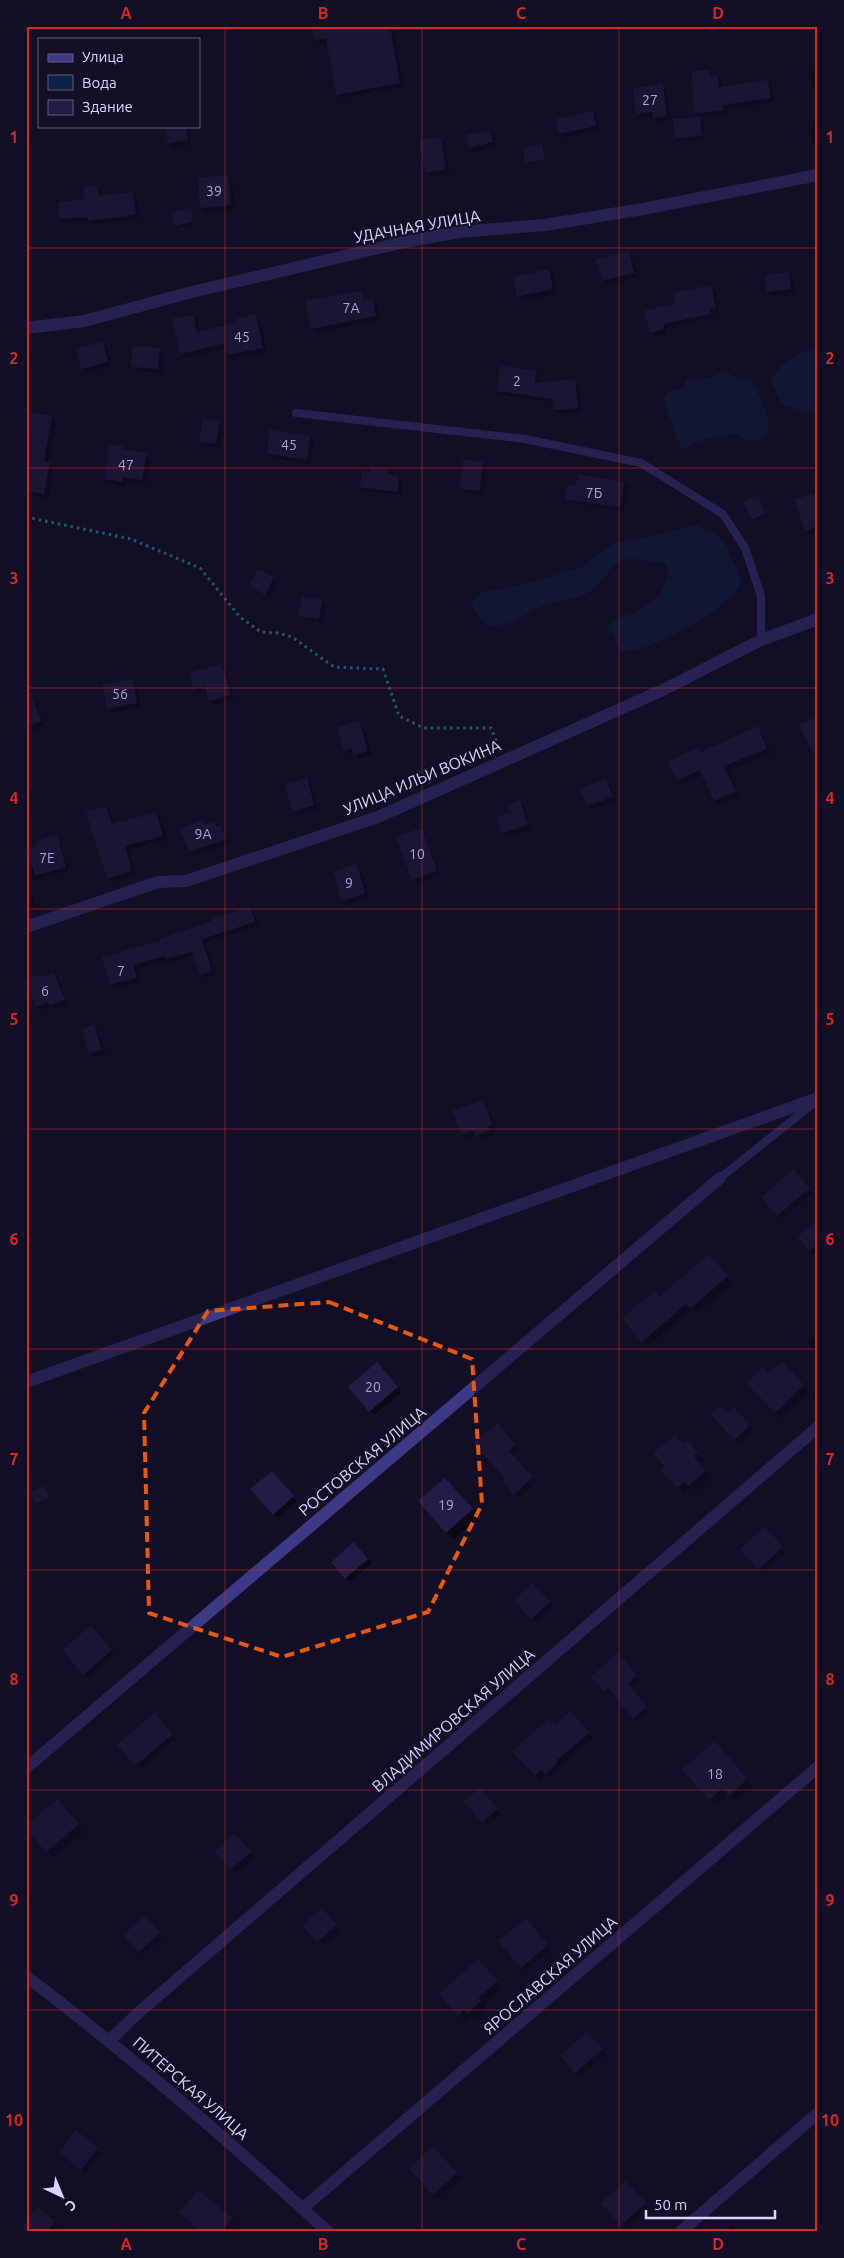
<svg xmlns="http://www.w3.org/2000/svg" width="844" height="2258" font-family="Ubuntu,sans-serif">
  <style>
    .water { fill: #0c2248 }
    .shadow { fill: #0007 }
    .building { fill: #241b47 }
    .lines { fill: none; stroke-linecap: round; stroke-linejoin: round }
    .path { stroke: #2fb8b0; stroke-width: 3; stroke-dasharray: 2.5 4; stroke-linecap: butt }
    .service { stroke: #3d3a85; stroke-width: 8 }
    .minor { stroke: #3d3a85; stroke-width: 12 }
    .marked { fill: none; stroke: #e8590c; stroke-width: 4; stroke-dasharray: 10 6; stroke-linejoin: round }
    .grid { fill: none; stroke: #d62828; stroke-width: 1; stroke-opacity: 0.55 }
    .labels { text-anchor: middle; stroke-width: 4; stroke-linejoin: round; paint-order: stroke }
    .number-label { font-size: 14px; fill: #aca6d1 }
    .street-label { font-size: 16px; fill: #d9d4ff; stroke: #130f26 }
    .neatline { fill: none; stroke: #d62828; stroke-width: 2 }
    .grid-label { font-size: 16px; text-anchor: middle; font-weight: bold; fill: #d62828 }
  </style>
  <rect width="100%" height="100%" fill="#130f26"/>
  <g class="water">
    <path d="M818,346V412H805L782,405L771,381C784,358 794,356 818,346Z"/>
    <path d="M726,371L733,377L752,382C757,392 769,414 768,426C766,448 748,441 736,434C716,436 699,439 682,450L663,400L667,392L681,390L688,378L701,381Z"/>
    <path d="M696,525C703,529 715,532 720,537C725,541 728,551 731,557C734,565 740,573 740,582C739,604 638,660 620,650L608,625L616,618L635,613L660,595L669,575L665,563C651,564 636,556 623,560C608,565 606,580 596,587C577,602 563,598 542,606C531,610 522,618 511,622C504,625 496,625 489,627L478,616L471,603L483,592L517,586L580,568L616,542L655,536Z"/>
  </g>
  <g class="shadow">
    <polygon points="313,26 393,26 404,87 341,98 337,94 328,43 320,44 316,40"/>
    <polygon points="818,70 818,89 815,89 811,85 809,71"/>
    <polygon points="709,72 713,78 717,77 722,81 722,87 768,81 772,85 774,102 727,109 727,114 700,117 696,112"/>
    <polygon points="662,85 666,90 671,120 658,122 654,116 642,118 637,113"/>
    <polygon points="592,113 597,117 599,130 564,138 560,133"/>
    <polygon points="699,118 704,122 705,133 678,136 678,139 705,136 705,139 681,141 676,137"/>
    <polygon points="166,126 189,126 191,144 173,148 169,143"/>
    <polygon points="818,126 818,141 812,143 807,128"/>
    <polygon points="490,131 494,135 496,147 474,152 470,147"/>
    <polygon points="440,138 445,142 450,173 431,177 426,172"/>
    <polygon points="542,146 546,161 528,164 527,163"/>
    <polygon points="228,176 232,181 235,209 206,212 201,207"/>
    <polygon points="97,186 101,191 102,197 133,194 137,198 139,219 93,225 89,221 65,223 60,219 87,200"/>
    <polygon points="190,210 194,224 178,227 176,225"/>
    <polygon points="628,252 632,257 638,277 607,285 603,281 598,260"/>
    <polygon points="549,270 553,274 557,294 522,301 518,296"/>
    <polygon points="788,273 793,277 795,293 773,296 768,291"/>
    <polygon points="711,286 715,290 719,311 713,313 714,317 665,328 667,333 655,336 651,332 677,304"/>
    <polygon points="362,292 367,301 373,300 377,305 380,320 317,333 312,328"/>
    <polygon points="193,316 197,320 200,332 238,324 256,316 260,320 267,352 231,359 227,355 226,349 185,358 181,353"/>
    <polygon points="102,343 107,347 111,366 86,372 82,368"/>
    <polygon points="160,349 164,354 162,373 137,371 132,367"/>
    <polygon points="536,372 540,377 539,384 575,380 579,385 582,412 560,414 556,410 555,402 502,395 498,391"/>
    <polygon points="52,417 56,421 48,463 54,468 48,498 26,494 26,442"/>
    <polygon points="204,419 220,422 224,426 220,448 205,445 201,441"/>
    <polygon points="310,437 314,441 311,464 272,458 268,454"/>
    <polygon points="123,448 127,451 146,454 151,459 146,484 127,481 126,486 110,483 105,479"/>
    <polygon points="483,463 487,467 484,495 465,493 461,489"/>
    <polygon points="388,471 402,481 401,495 366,491 361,486 372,473"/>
    <polygon points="579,476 624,483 628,487 625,507 570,498 570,501 625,509 624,511 571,502 567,498 577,488"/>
    <polygon points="818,492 818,532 811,534 806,530"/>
    <polygon points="758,496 766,516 754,521 752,519"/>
    <polygon points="259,570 278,582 270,598 250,586"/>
    <polygon points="321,601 326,606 323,623 304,620 300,616"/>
    <polygon points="222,666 226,670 234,699 214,705 210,700 208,691 199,693 195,689"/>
    <polygon points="132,681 137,685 141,707 112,713 108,708"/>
    <polygon points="33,701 38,705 45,726 26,733 26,703"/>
    <polygon points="359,723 363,727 372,755 358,759 354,753 350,754 346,750"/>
    <polygon points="757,727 762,732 771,754 728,771 739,796 719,805 715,801 703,775 682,784 678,780 699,749 702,752"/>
    <polygon points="306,779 311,784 318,809 298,815 293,811"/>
    <polygon points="606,780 610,785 614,794 588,806 582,789"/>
    <polygon points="615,797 616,800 592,810 589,807"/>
    <polygon points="520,802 524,806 531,830 506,837 502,833"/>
    <polygon points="106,807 110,811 114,825 156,813 160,817 167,840 128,850 136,875 112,882 108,878"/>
    <polygon points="203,822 206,825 215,822 220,827 225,831 229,844 194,856 190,852"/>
    <polygon points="421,830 425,834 440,876 417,884 413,880 398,838"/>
    <polygon points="57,836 60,840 69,870 29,882 35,907 26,909 26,851 39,847"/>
    <polygon points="356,866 361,870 369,898 347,905 343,901"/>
    <polygon points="250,909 254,913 259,926 205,943 216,975 205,978 201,974 195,956 172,962 169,960 137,969 141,982 116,989 111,984 104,958 162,942"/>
    <polygon points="54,974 58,978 68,1004 54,1009 51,1006 41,1010 37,1006"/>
    <polygon points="93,1026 98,1030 106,1054 94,1058 90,1053"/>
    <polygon points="483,1101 487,1105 496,1128 491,1130 493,1135 481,1140 476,1135 466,1139 462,1135"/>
    <polygon points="797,1175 813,1193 782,1219 762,1197"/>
    <polygon points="818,1221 818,1251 814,1254 810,1250"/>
    <polygon points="714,1261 733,1283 696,1314 692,1309 648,1346 643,1341 660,1298"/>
    <polygon points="818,1333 818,1354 807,1342"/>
    <polygon points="782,1363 810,1393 782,1419 748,1383 769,1375"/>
    <polygon points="382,1368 402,1392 374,1415 370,1411"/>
    <polygon points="738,1413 753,1430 739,1444 735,1439 728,1415"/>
    <polygon points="501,1429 519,1450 512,1456 536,1482 519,1498 503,1482 507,1479"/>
    <polygon points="684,1445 694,1448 704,1460 699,1464 711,1478 696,1491 692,1487 684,1494 662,1469"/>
    <polygon points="276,1477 297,1501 278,1518 274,1514"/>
    <polygon points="452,1486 479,1517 453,1539 447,1532"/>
    <polygon points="45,1487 51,1500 37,1505 36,1503"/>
    <polygon points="769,1532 786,1552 763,1573 759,1569"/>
    <polygon points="359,1548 372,1563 350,1582 346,1578"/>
    <polygon points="537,1589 553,1607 536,1622 531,1618"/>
    <polygon points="95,1631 115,1655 88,1678 84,1674"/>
    <polygon points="622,1659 640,1680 631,1688 650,1712 638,1722 612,1692 609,1695 593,1677"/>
    <polygon points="575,1717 593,1738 558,1767 560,1768 550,1778 546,1774 540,1780 513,1751"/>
    <polygon points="159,1718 176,1739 140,1770 135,1765"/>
    <polygon points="721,1750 753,1787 736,1802 729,1795 716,1806 684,1770"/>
    <polygon points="484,1793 501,1814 487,1826 466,1801"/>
    <polygon points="64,1808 84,1832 54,1858 26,1827"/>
    <polygon points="239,1839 254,1857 235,1874 216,1852"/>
    <polygon points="326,1913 340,1930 323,1945 304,1925"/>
    <polygon points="149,1921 163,1938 143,1955 138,1951"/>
    <polygon points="530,1924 551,1950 526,1971 522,1967"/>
    <polygon points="485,1968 503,1988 484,2005 487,2009 475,2019 471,2016 465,2021 459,2015"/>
    <polygon points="591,2038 606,2054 580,2077 561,2055"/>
    <polygon points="97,2149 101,2153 86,2173 65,2156"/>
    <polygon points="437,2152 461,2178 438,2198 434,2194"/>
    <polygon points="630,2187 649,2208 626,2229 603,2203"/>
    <polygon points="198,2192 235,2223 228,2232 202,2232"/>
    <polygon points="38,2209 61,2229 59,2232 26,2232 26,2220 28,2221"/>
    <polygon points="732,2224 739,2232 723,2232"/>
  </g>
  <g class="building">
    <polygon points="312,26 390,26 400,83 336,95 326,38 315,40"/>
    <polygon points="709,70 710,77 718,76 719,87 768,80 771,98 723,105 723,111 694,113 692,71"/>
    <polygon points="663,84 667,116 653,118 652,112 636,114 633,88"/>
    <polygon points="593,111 596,126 558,134 556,119"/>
    <polygon points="700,117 702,135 675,138 673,119"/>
    <polygon points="165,126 186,126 188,140 168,144"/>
    <polygon points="490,130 493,142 469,148 466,135"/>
    <polygon points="441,137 446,169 425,173 419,140"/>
    <polygon points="542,144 545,160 525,163 523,148"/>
    <polygon points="228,175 231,205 200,208 198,178"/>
    <polygon points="97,185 99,196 133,192 136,215 88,221 87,217 59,219 58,202 85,199 84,187"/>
    <polygon points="191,208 193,222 175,226 172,212"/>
    <polygon points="629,251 634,273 602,281 596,259"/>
    <polygon points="549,269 553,289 517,297 513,277"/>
    <polygon points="789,272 791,289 767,292 765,275"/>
    <polygon points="711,285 716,308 710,309 711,314 663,324 664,329 650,333 644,311 675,303 673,293"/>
    <polygon points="362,291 364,301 373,299 376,316 311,329 305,301"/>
    <polygon points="256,314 263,348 226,355 223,344 180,354 172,319 193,315 197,332 236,323 236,319"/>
    <polygon points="103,342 108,362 81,369 76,348"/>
    <polygon points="133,346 160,348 158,369 131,367"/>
    <polygon points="500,366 536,371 535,383 575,379 578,408 554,410 553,399 497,391"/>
    <polygon points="31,412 52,416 44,461 50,462 44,494 26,491 26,437"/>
    <polygon points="203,418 220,421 216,444 199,442"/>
    <polygon points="270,429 311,436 307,460 267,454"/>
    <polygon points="110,444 124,446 123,449 147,453 142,480 123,477 122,482 104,479"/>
    <polygon points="463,459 483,462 480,491 460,489"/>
    <polygon points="371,467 389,470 388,474 399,476 397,492 360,487 362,470 371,472"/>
    <polygon points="578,474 624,482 620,507 565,499 567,485 576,486"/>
    <polygon points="818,491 818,526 805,531 794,500"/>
    <polygon points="758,495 765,514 751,520 743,501"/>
    <polygon points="258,569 274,577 265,595 249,586"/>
    <polygon points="302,597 322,600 319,619 298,616"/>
    <polygon points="222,664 231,695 209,701 205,686 194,690 189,673"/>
    <polygon points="133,679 137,703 107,709 102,685"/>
    <polygon points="26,683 42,721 26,727"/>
    <polygon points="818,716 818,763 799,725"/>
    <polygon points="359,721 368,751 353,755 351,748 344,751 337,728"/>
    <polygon points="758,726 767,749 724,766 736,791 714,801 700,770 677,781 668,761 699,748 701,752"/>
    <polygon points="307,778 314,805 292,812 285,784"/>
    <polygon points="606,779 613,796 587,806 580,789"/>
    <polygon points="520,800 528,825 501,834 496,817 510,812 508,804"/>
    <polygon points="106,806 112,824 156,812 163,836 125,846 132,871 107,879 86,812"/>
    <polygon points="203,820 205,824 215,821 217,827 221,825 226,839 189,852 180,828"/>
    <polygon points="422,828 437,871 412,880 396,837"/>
    <polygon points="57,835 66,867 35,876 27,849 37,846 36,841"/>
    <polygon points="357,864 365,894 342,901 333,872"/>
    <polygon points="250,907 255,922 202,939 212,971 200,975 192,952 166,959 165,956 133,965 137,978 110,985 102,957 160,941 160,938 212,921 211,918"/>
    <polygon points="54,973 65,1000 49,1006 48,1002 36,1007 26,980 41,974 43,977"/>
    <polygon points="94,1025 102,1050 89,1054 81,1029"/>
    <polygon points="483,1100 492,1124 488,1126 490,1131 475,1136 473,1131 461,1135 452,1111"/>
    <polygon points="793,1169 810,1188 777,1216 761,1197"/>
    <polygon points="818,1220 818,1244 809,1251 797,1237"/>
    <polygon points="709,1254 728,1276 690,1309 686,1304 642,1342 622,1318 654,1291 659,1297"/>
    <polygon points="782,1361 804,1385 775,1413 746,1383 763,1367 769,1373"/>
    <polygon points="377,1362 398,1387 369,1412 348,1387"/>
    <polygon points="721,1406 728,1413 734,1408 750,1425 734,1440 711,1415"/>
    <polygon points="497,1423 516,1445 509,1451 533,1477 514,1495 502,1482 505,1479 474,1443"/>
    <polygon points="675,1435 683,1444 688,1440 698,1453 694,1456 706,1471 688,1486 685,1481 677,1488 660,1469 664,1466 653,1453"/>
    <polygon points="272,1471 294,1496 273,1515 250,1489"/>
    <polygon points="445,1478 473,1509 446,1533 418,1501"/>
    <polygon points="45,1486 50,1499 35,1504 30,1491"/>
    <polygon points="765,1526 783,1547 758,1570 740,1549"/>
    <polygon points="354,1542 368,1559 345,1579 331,1562"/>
    <polygon points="533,1583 550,1602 531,1619 514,1600"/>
    <polygon points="91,1625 112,1650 83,1675 62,1650"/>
    <polygon points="618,1653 637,1675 628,1683 647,1707 633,1719 608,1688 604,1691 591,1677"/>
    <polygon points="571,1711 589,1733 555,1762 557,1764 545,1774 541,1770 535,1776 512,1751 549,1719 555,1725"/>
    <polygon points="155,1712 173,1734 135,1766 117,1745"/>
    <polygon points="715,1741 747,1779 729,1796 722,1788 709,1800 682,1770"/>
    <polygon points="480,1788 498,1809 482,1822 464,1801"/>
    <polygon points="57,1799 79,1824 46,1852 26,1829 26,1826"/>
    <polygon points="235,1834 251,1852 230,1870 214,1851"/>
    <polygon points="322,1908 337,1925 317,1942 302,1925"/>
    <polygon points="145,1915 160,1933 138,1952 123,1935"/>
    <polygon points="526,1918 548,1945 521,1968 498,1941"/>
    <polygon points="478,1959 498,1981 478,1998 481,2001 467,2014 464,2010 458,2016 439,1994"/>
    <polygon points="587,2032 603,2049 575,2073 560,2055"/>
    <polygon points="76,2130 98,2148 81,2170 59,2152"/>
    <polygon points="433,2146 457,2173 433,2195 409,2168"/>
    <polygon points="626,2181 646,2203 621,2225 601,2203"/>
    <polygon points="198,2190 232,2218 221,2232 201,2232 179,2213"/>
    <polygon points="38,2207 55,2221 47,2232 26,2232 26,2221"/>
  </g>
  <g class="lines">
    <polyline class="path" points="26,517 131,539 200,568 240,617 261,632 278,633 292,637 334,667 383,669 399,716 424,728 491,728 499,748"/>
    <g class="service">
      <polyline points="296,413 525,439 641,463 723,514 745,548 761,596 761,640"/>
      <polyline points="720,1178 814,1103"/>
    </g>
    <g class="minor">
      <polyline points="26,328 84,321 192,292 404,242 459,232 545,225 643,209 818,175"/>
      <polyline points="26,927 158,882 186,881 378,817 665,689 761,640 818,619"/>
      <polyline points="26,1382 818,1098"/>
      <polyline points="26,1768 720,1178"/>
      <path d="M26,1976C131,2056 231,2142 328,2232"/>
      <polyline points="110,2040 137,2014 818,1427"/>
      <polyline points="303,2208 818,1767"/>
      <polyline points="680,2232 818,2113"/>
    </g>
  </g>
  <path d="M0 0H844V2258H0ZM329,1302L472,1359L482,1504L428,1612L282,1657L149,1613L144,1413L208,1311Z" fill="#130f26" fill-opacity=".55" fill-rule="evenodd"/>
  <path class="marked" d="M329,1302L472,1359L482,1504L428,1612L282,1657L149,1613L144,1413L208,1311Z"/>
  <path class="grid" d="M225,26V2232M422,26V2232M619,26V2232M26,248H818M26,468H818M26,688H818M26,909H818M26,1129H818M26,1349H818M26,1570H818M26,1790H818M26,2010H818"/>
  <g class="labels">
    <g class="number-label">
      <text x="650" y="105">27</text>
      <text x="214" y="196">39</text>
      <text x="351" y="313">7А</text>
      <text x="242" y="342">45</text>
      <text x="517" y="386">2</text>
      <text x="289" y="450">45</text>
      <text x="126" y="470">47</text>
      <text x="594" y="498">7Б</text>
      <text x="120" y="699">56</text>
      <text x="203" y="839">9А</text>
      <text x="417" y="859">10</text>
      <text x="47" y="863">7Е</text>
      <text x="349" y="888">9</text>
      <text x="121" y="976">7</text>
      <text x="45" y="996">6</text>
      <text x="373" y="1392">20</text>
      <text x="446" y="1510">19</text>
      <text x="715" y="1779">18</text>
    </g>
    <g class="street-label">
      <text transform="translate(417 226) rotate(-10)" y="6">УДАЧНАЯ УЛИЦА</text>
      <text transform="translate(422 777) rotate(-23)" y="6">УЛИЦА ИЛЬИ ВОКИНА</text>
      <text transform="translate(362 1461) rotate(-40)" y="6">РОСТОВСКАЯ УЛИЦА</text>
      <text transform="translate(453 1720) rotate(-41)" y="6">ВЛАДИМИРОВСКАЯ УЛИЦА</text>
      <text transform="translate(550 1975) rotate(-41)" y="6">ЯРОСЛАВСКАЯ УЛИЦА</text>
      <text transform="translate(191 2088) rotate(41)" y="6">ПИТЕРСКАЯ УЛИЦА</text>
    </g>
  </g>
  <rect width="844" height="2258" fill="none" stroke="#130f26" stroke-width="55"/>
  <rect x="38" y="38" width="162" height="90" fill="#130f26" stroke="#625e7d"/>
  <rect x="48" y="54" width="25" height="8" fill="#3d3a85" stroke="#625e7d"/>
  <text x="82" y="62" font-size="15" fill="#d9d4ff">Улица</text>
  <rect x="48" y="75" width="25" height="15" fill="#0c2248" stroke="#625e7d"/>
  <text x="82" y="88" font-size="15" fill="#d9d4ff">Вода</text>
  <rect x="48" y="100" width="25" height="15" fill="#241b47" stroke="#625e7d"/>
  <text x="82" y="112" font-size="15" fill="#d9d4ff">Здание</text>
  <g transform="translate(62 2196) rotate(136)" stroke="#130f26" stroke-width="4" paint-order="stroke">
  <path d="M0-4L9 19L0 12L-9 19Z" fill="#d9d4ff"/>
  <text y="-8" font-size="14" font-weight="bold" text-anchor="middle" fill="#d9d4ff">С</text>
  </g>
  <path d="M646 2210v8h129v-8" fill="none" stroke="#d9d4ff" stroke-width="2.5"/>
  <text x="654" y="2210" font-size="15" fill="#d9d4ff" stroke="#130f26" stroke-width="4" paint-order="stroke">50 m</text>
  <rect x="28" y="28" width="788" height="2202" class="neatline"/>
  <g class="grid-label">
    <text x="126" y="19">A</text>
    <text x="323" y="19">B</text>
    <text x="521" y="19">C</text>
    <text x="718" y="19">D</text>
    <text x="14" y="143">1</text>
    <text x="830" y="143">1</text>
    <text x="14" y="364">2</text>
    <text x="830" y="364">2</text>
    <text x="14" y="584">3</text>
    <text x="830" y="584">3</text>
    <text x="14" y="804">4</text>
    <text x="830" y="804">4</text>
    <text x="14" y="1025">5</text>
    <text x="830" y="1025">5</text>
    <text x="14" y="1245">6</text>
    <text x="830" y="1245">6</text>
    <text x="14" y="1465">7</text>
    <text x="830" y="1465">7</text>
    <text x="14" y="1685">8</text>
    <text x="830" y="1685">8</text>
    <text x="14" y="1906">9</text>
    <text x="830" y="1906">9</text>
    <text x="14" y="2126">10</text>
    <text x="830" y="2126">10</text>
    <text x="126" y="2250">A</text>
    <text x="323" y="2250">B</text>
    <text x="521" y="2250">C</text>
    <text x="718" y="2250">D</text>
  </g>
</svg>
